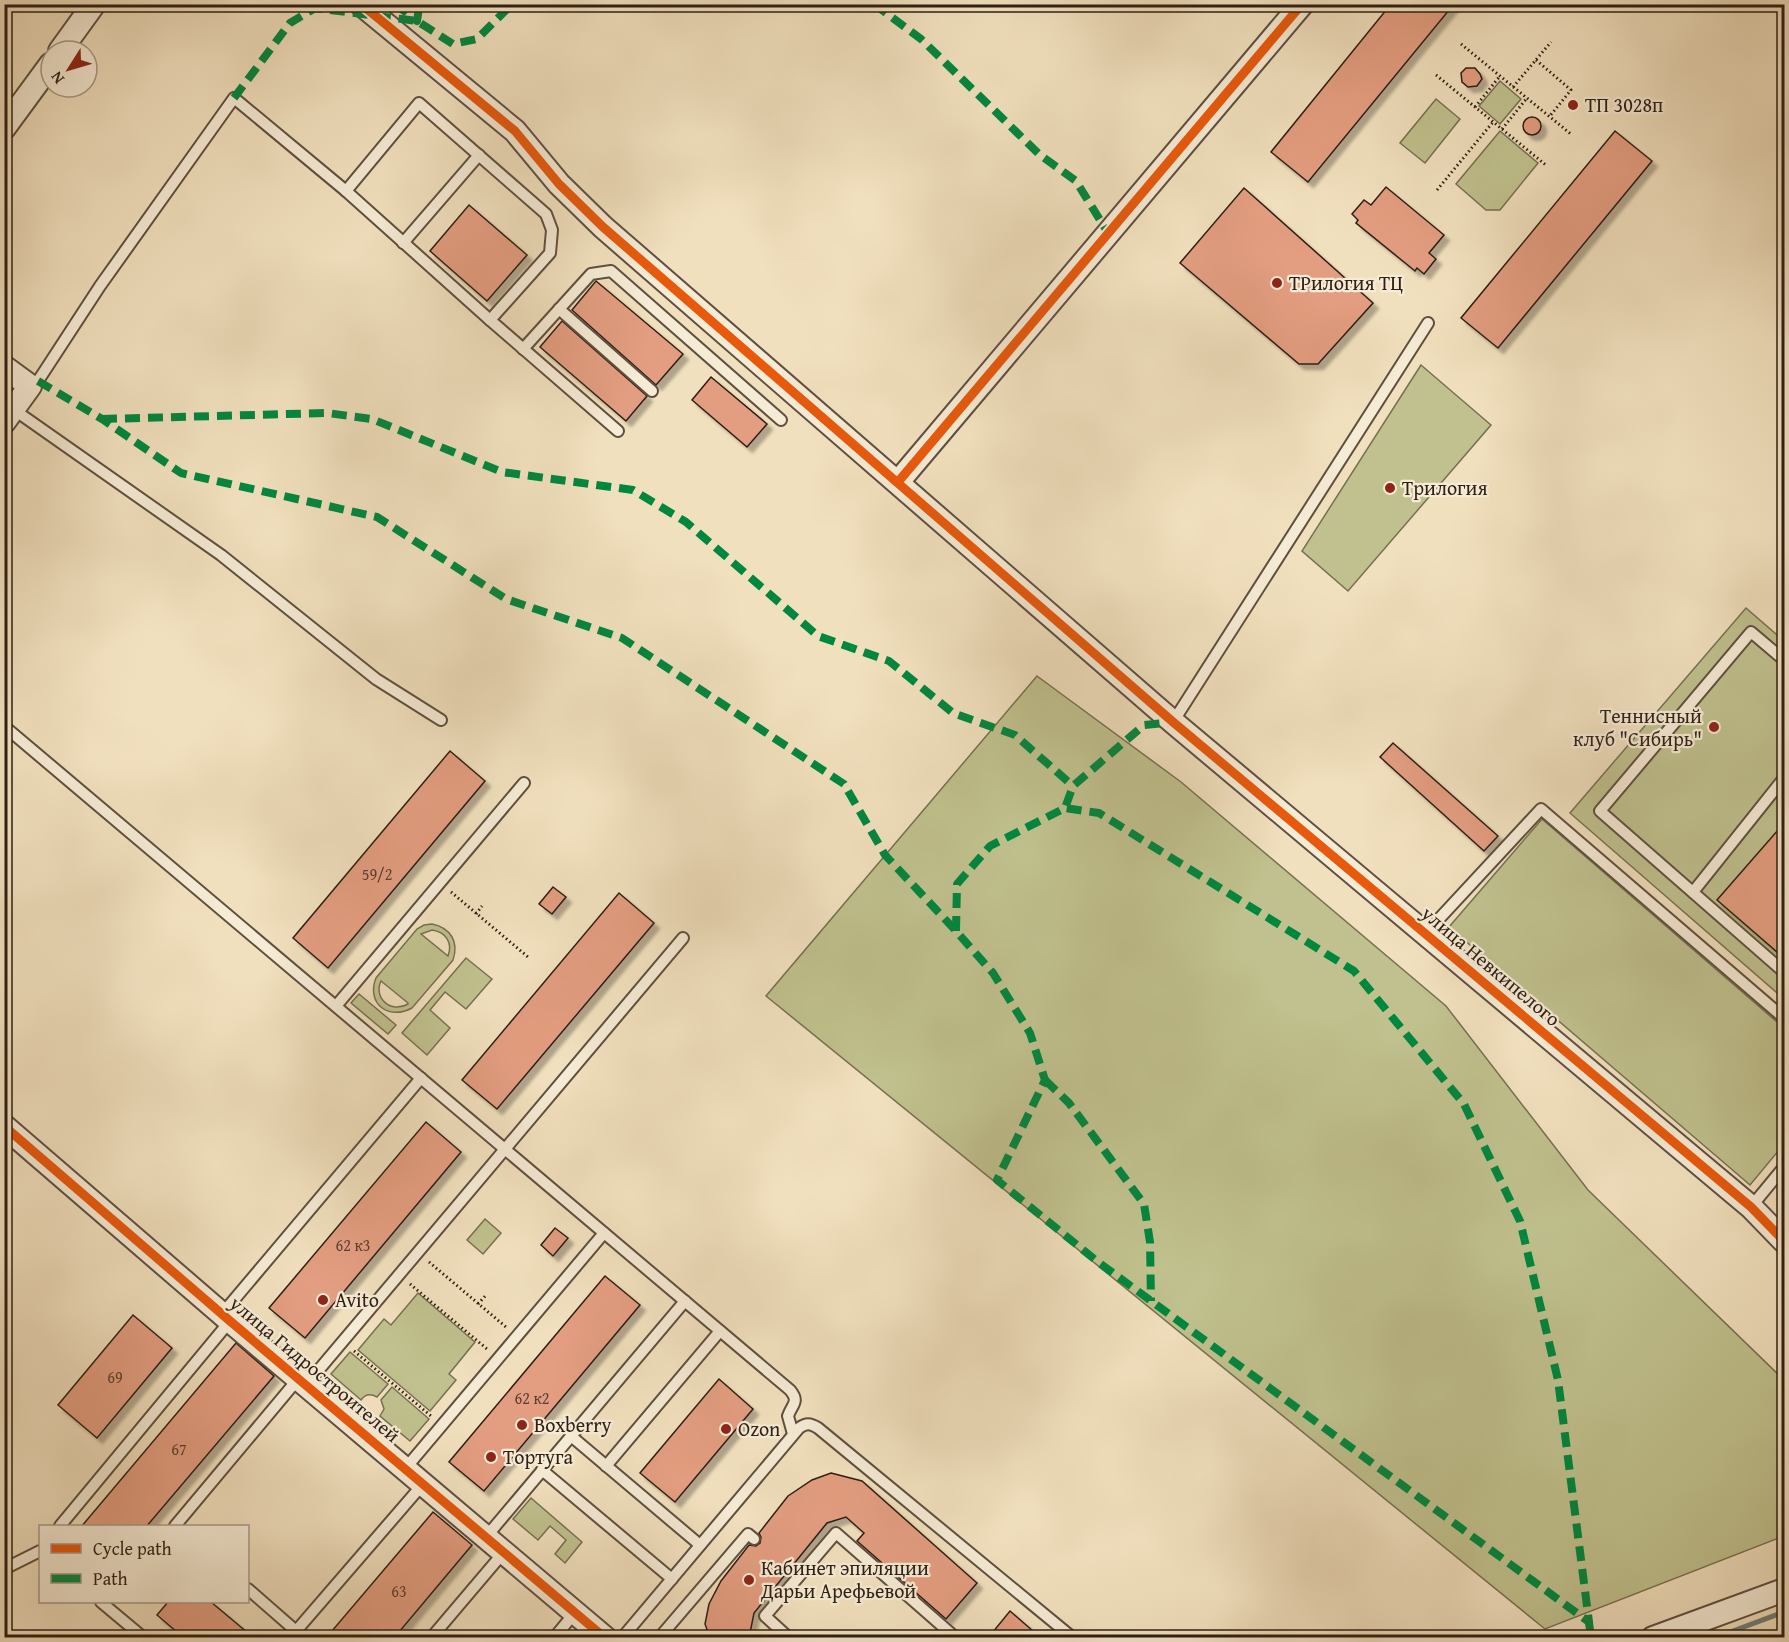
<svg xmlns="http://www.w3.org/2000/svg" width="1789" height="1642" font-family="'Gentium Book Plus',serif">
  <style>
    .green { fill: #c0c18e; stroke: #777052; stroke-width: 1.5; fill-rule: evenodd }
    .lines { fill: none; stroke-linecap: round; stroke-linejoin: round }
    .stream { stroke: #727d79; stroke-width: 5 }
    .building { fill: #e39d80; stroke: #2e1f15; stroke-width: 1.5; filter: url(#shadow) }
    .lane-casing { stroke: #5f4f3f; stroke-width: 14 }
    .street-casing { stroke: #5f4f3f; stroke-width: 26 }
    .path { stroke: #2e1f15; stroke-width: 3; stroke-dasharray: 1.5 3; stroke-linecap: butt }
    .lane { stroke: #f6ebd5; stroke-width: 10 }
    .street { stroke: #f6ebd5; stroke-width: 22 }
    .quiet { stroke: #00873e; stroke-width: 8; stroke-dasharray: 15 8; stroke-linecap: butt }
    .cycleway-casing { stroke: #f6ebd5; stroke-width: 13 }
    .cycleway { stroke: #e8590c; stroke-width: 9 }
    .poi-dot { fill: #8f2418; stroke: #f6ebd5; stroke-width: 2 }
    .labels { text-anchor: middle; stroke-width: 4.5; stroke-linejoin: round; paint-order: stroke }
    .number-label { font-size: 16px; fill: #5b3e30 }
    .poi-label { font-size: 20px; fill: #2e1f15; stroke: #f6ebd5; text-anchor: start }
    .street-label { font-size: 20px; fill: #2e1f15; stroke: #f6ebd5 }
  </style>
  <defs>
    <filter id="shadow"><feDropShadow dx="5.5" dy="5.5" stdDeviation="1.5" flood-color="#0004"/></filter>
  </defs>
  <rect width="100%" height="100%" fill="#f1e0be"/>
  <filter id="stains"><feTurbulence type="fractalNoise" baseFrequency=".00333" numOctaves="4"/><feColorMatrix values="0 0 0 0 .2 0 0 0 0 .09 0 0 0 0 .02 0 0 0 .5 -.17"/></filter>
  <radialGradient id="worn" r=".72"><stop offset=".6" stop-color="#630" stop-opacity="0"/><stop offset="1" stop-color="#630" stop-opacity=".3"/></radialGradient>
  <g class="green">
    <polygon points="1500,81 1521,99 1500,124 1479,106"/>
    <polygon points="1436,99 1460,119 1425,163 1400,143"/>
    <polygon points="1500,131 1538,163 1500,210 1486,210 1456,184"/>
    <polygon points="1421,365 1491,425 1348,591 1302,551"/>
    <polygon points="1746,608 1784,641 1784,999 1570,813"/>
    <polygon points="1037,676 1181,782 1446,1006 1588,1190 1784,1380 1784,1536 1545,1629 766,996"/>
    <polygon points="1542,819 1784,1028 1784,1144 1750,1185 1449,927"/>
    <path d="M432,924C451,928 459,942 453,960L412,1008C388,1021 366,1003 376,978L417,929L424,925ZM432,930C446,932 453,943 448,956L421,934ZM381,981L408,1003V1004C391,1014 373,998 381,981Z"/>
    <polygon points="466,958 492,979 466,1009 445,992 430,1010 450,1028 427,1055 402,1033"/>
    <polygon points="359,994 396,1025 388,1034 351,1003"/>
    <polygon points="485,1219 501,1233 483,1254 467,1240"/>
    <polygon points="418,1293 475,1342 449,1374 456,1380 430,1411 358,1350 384,1319 391,1325"/>
    <path d="M350,1352L388,1384L377,1397C370,1393 365,1394 361,1400L331,1374Z"/>
    <polygon points="392,1387 429,1419 410,1441 380,1416 384,1409 381,1400"/>
    <polygon points="531,1498 582,1542 565,1563 555,1554 566,1540 550,1526 538,1540 513,1519"/>
  </g>
  <g class="lines">
    <polyline class="stream" points="1714,1638 1784,1612"/>
  </g>
  <g class="building">
    <polygon points="1391,4 1454,4 1308,182 1271,152"/>
    <polygon points="1466,68 1475,68 1480,74 1482,79 1477,86 1468,87 1462,82 1461,73"/>
    <circle cx="1532" cy="126" r="9"/>
    <polygon points="1615,131 1652,161 1498,348 1461,318"/>
    <polygon points="1386,187 1444,235 1429,253 1436,259 1424,274 1417,268 1415,271 1356,223 1358,220 1352,214 1364,200 1371,205"/>
    <polygon points="1244,188 1373,303 1318,364 1299,364 1180,263"/>
    <polygon points="469,205 527,255 487,301 430,251"/>
    <polygon points="596,281 683,354 656,385 572,310"/>
    <polygon points="562,321 647,396 626,421 540,347"/>
    <polygon points="711,377 767,424 747,447 692,400"/>
    <polygon points="1393,743 1498,836 1484,851 1380,757"/>
    <polygon points="450,751 485,781 328,968 293,938"/>
    <polygon points="1785,822 1785,959 1717,900"/>
    <polygon points="553,887 566,897 552,914 539,904"/>
    <polygon points="619,893 654,923 497,1109 462,1080"/>
    <polygon points="426,1122 461,1152 305,1338 269,1308"/>
    <polygon points="555,1228 568,1238 553,1256 541,1245"/>
    <polygon points="605,1276 640,1305 484,1491 449,1462"/>
    <polygon points="133,1315 172,1348 97,1438 58,1405"/>
    <polygon points="236,1343 274,1376 146,1527 81,1527"/>
    <polygon points="719,1379 753,1409 675,1502 640,1473"/>
    <polygon points="831,1473 862,1481 977,1583 946,1619 857,1541 864,1533 846,1517 827,1523 754,1613 749,1638 710,1638 705,1624 709,1604 721,1581 749,1545 756,1546 760,1543 761,1537 759,1533 788,1496 812,1480"/>
    <polygon points="433,1512 472,1545 394,1638 326,1638"/>
    <polygon points="168,1602 211,1602 254,1638 184,1638 157,1615"/>
    <polygon points="1010,1611 1041,1638 988,1638"/>
  </g>
  <g class="lines">
    <g class="lane-casing">
      <g id="lane">
        <polyline points="346,191 490,320 618,431"/>
        <polyline points="403,243 479,155"/>
        <polyline points="559,309 652,391"/>
        <polyline points="523,349 591,274 611,271 781,420"/>
        <polyline points="30,386 38,381 100,286 234,98 346,191 419,103 546,214 552,230 550,253 490,320"/>
        <polyline points="13,409 221,555 376,679 441,720"/>
        <polyline points="1784,660 1751,632 1600,811 1784,972"/>
        <polyline points="1173,722 1428,323"/>
        <path d="M4,726L790,1390C800,1402 792,1404 788,1416L793,1434"/>
        <polyline points="1693,892 1784,778"/>
        <polyline points="1425,934 1541,809 1784,1018"/>
        <polyline points="336,1006 524,783"/>
        <polyline points="1751,1207 1784,1167"/>
        <polyline points="222,1314 421,1078"/>
        <polyline points="306,1385 683,938"/>
        <polyline points="571,1436 700,1545"/>
        <polyline points="606,1466 720,1331"/>
        <polyline points="405,1469 604,1233"/>
        <polyline points="542,1470 672,1579"/>
        <polyline points="60,1526 230,1321"/>
        <polyline points="175,1526 298,1379"/>
        <polyline points="486,1537 685,1301"/>
        <polyline points="4,1569 40,1551"/>
        <polyline points="248,1589 296,1631"/>
        <polyline points="101,1602 144,1638"/>
        <polyline points="290,1638 423,1484"/>
        <polyline points="431,1638 504,1552"/>
        <polyline points="554,1638 573,1615 577,1618"/>
        <path d="M622,1638L799,1428C806,1423 810,1423 818,1428L1073,1638"/>
        <polyline points="659,1638 748,1534 754,1539"/>
        <polyline points="789,1638 765,1616 836,1533 956,1638"/>
      </g>
    </g>
    <g class="street-casing">
      <g id="street">
        <polyline points="361,4 515,131 559,184 603,227 1173,722 1751,1207 1784,1241"/>
        <polyline points="60,51 94,4"/>
        <polyline points="4,128 51,64"/>
        <polyline points="4,367 30,386 4,422"/>
        <polyline points="898,482 1302,4"/>
        <polyline points="4,1126 230,1321 605,1638"/>
        <polyline points="1653,1638 1784,1590"/>
      </g>
    </g>
    <g class="path">
      <polyline points="1461,44 1572,135"/>
      <polyline points="1536,60 1571,90 1549,117"/>
      <polyline points="1436,75 1547,166"/>
      <polyline points="1513,87 1551,42"/>
      <polyline points="1475,107 1500,76"/>
      <polyline points="1502,129 1527,98"/>
      <polyline points="1437,190 1493,122"/>
      <polyline points="451,892 528,957"/>
      <polyline points="476,914 482,906"/>
      <polyline points="429,1262 506,1327"/>
      <polyline points="410,1284 487,1349"/>
      <polyline points="478,1304 487,1294"/>
      <polyline points="354,1351 431,1416"/>
    </g>
    <use href="#lane" class="lane"/>
    <use href="#street" class="street"/>
    <g class="quiet">
      <polyline points="395,4 417,21 419,8 422,4"/>
      <polyline points="874,4 921,39 1040,155 1076,181 1108,233"/>
      <polyline points="234,98 290,23 315,8 417,21 453,44 477,39 512,4"/>
      <polyline points="38,381 102,419 181,473 377,517 506,599 622,638 844,784 885,855 956,931 993,973 1030,1033 1045,1080 997,1180 1098,1262 1589,1622 1558,1380 1520,1221 1464,1104 1354,971 1099,813 1065,808"/>
      <polyline points="102,419 327,413 372,419 502,472 633,490 686,522 818,636 889,661 953,713 1015,735 1073,786"/>
      <polyline points="956,931 957,884 990,846 1065,808 1073,786 1144,725 1173,722"/>
      <polyline points="1045,1080 1069,1103 1144,1204 1150,1242 1151,1301"/>
      <polyline points="1589,1622 1591,1638"/>
    </g>
    <g class="cycleway-casing">
      <g id="cycleway">
        <polyline points="361,4 515,131 559,184 603,227 1173,722 1751,1207 1784,1241"/>
        <polyline points="898,482 1302,4"/>
        <polyline points="4,1126 230,1321 605,1638"/>
      </g>
    </g>
    <use href="#cycleway" class="cycleway"/>
  </g>
  <g class="poi-dot">
    <circle cx="1573" cy="105" r="6"/>
    <circle cx="1277" cy="283" r="6"/>
    <circle cx="1390" cy="488" r="6"/>
    <circle cx="1714" cy="727" r="6"/>
    <circle cx="323" cy="1300" r="6"/>
    <circle cx="522" cy="1425" r="6"/>
    <circle cx="726" cy="1429" r="6"/>
    <circle cx="491" cy="1457" r="6"/>
    <circle cx="749" cy="1580" r="6"/>
  </g>
  <g class="labels">
    <g class="number-label">
      <text x="377" y="880">59/2</text>
      <text x="353" y="1251">62 к3</text>
      <text x="115" y="1383">69</text>
      <text x="532" y="1404">62 к2</text>
      <text x="179" y="1455">67</text>
      <text x="399" y="1597">63</text>
    </g>
    <g class="poi-label">
      <text x="1585" y="112">ТП 3028п</text>
      <text x="1289" y="290">ТРилогия ТЦ</text>
      <text x="1402" y="495">Трилогия</text>
      <text x="1702" y="723" text-anchor="end">Теннисный<tspan x="1702" dy="23">клуб "Сибирь"</tspan></text>
      <text x="335" y="1307">Avito</text>
      <text x="534" y="1432">Boxberry</text>
      <text x="738" y="1436">Ozon</text>
      <text x="503" y="1464">Тортуга</text>
      <text x="761" y="1575">Кабинет эпиляции<tspan x="761" dy="23">Дарьи Арефьевой</tspan></text>
    </g>
    <g class="street-label">
      <text transform="translate(1491 966) rotate(40)" y="7">улица Невкипелого</text>
      <text transform="translate(315 1369) rotate(40)" y="7">улица Гидростроителей</text>
    </g>
  </g>
  <rect width="1789" height="1642" fill="none" stroke="#f1e0be" stroke-width="24"/>
  <rect x="6" y="6" width="1777" height="1630" fill="none" stroke="#2e1f15" stroke-width="3"/>
  <rect x="12" y="12" width="1765" height="1618" fill="none" stroke="#2e1f15" stroke-width="1.5"/>
  <rect x="39" y="1525" width="210" height="78" fill="#f6ebd5" stroke="#a69988" stroke-width="1.5"/>
  <rect x="51" y="1544" width="30" height="9" fill="#e8590c" stroke="#a69988" stroke-width="1.5"/>
  <text x="93" y="1555" font-size="18" fill="#2e1f15">Cycle path</text>
  <rect x="51" y="1574" width="30" height="9" fill="#00873e" stroke="#a69988" stroke-width="1.5"/>
  <text x="93" y="1585" font-size="18" fill="#2e1f15">Path</text>
  <g transform="translate(69 69) rotate(233)"><circle r="28" fill="#f6ebd5" stroke="#a69988" stroke-width="1.5"/>
  <path d="M0-4.5L10 22L0 15L-10 22Z" fill="#8f2418"/>
  <text y="-9" font-size="16" font-weight="bold" text-anchor="middle" fill="#2e1f15">N</text>
  </g>
  <rect width="100%" height="100%" filter="url(#stains)"/>
  <rect width="100%" height="100%" fill="url(#worn)"/>
</svg>
